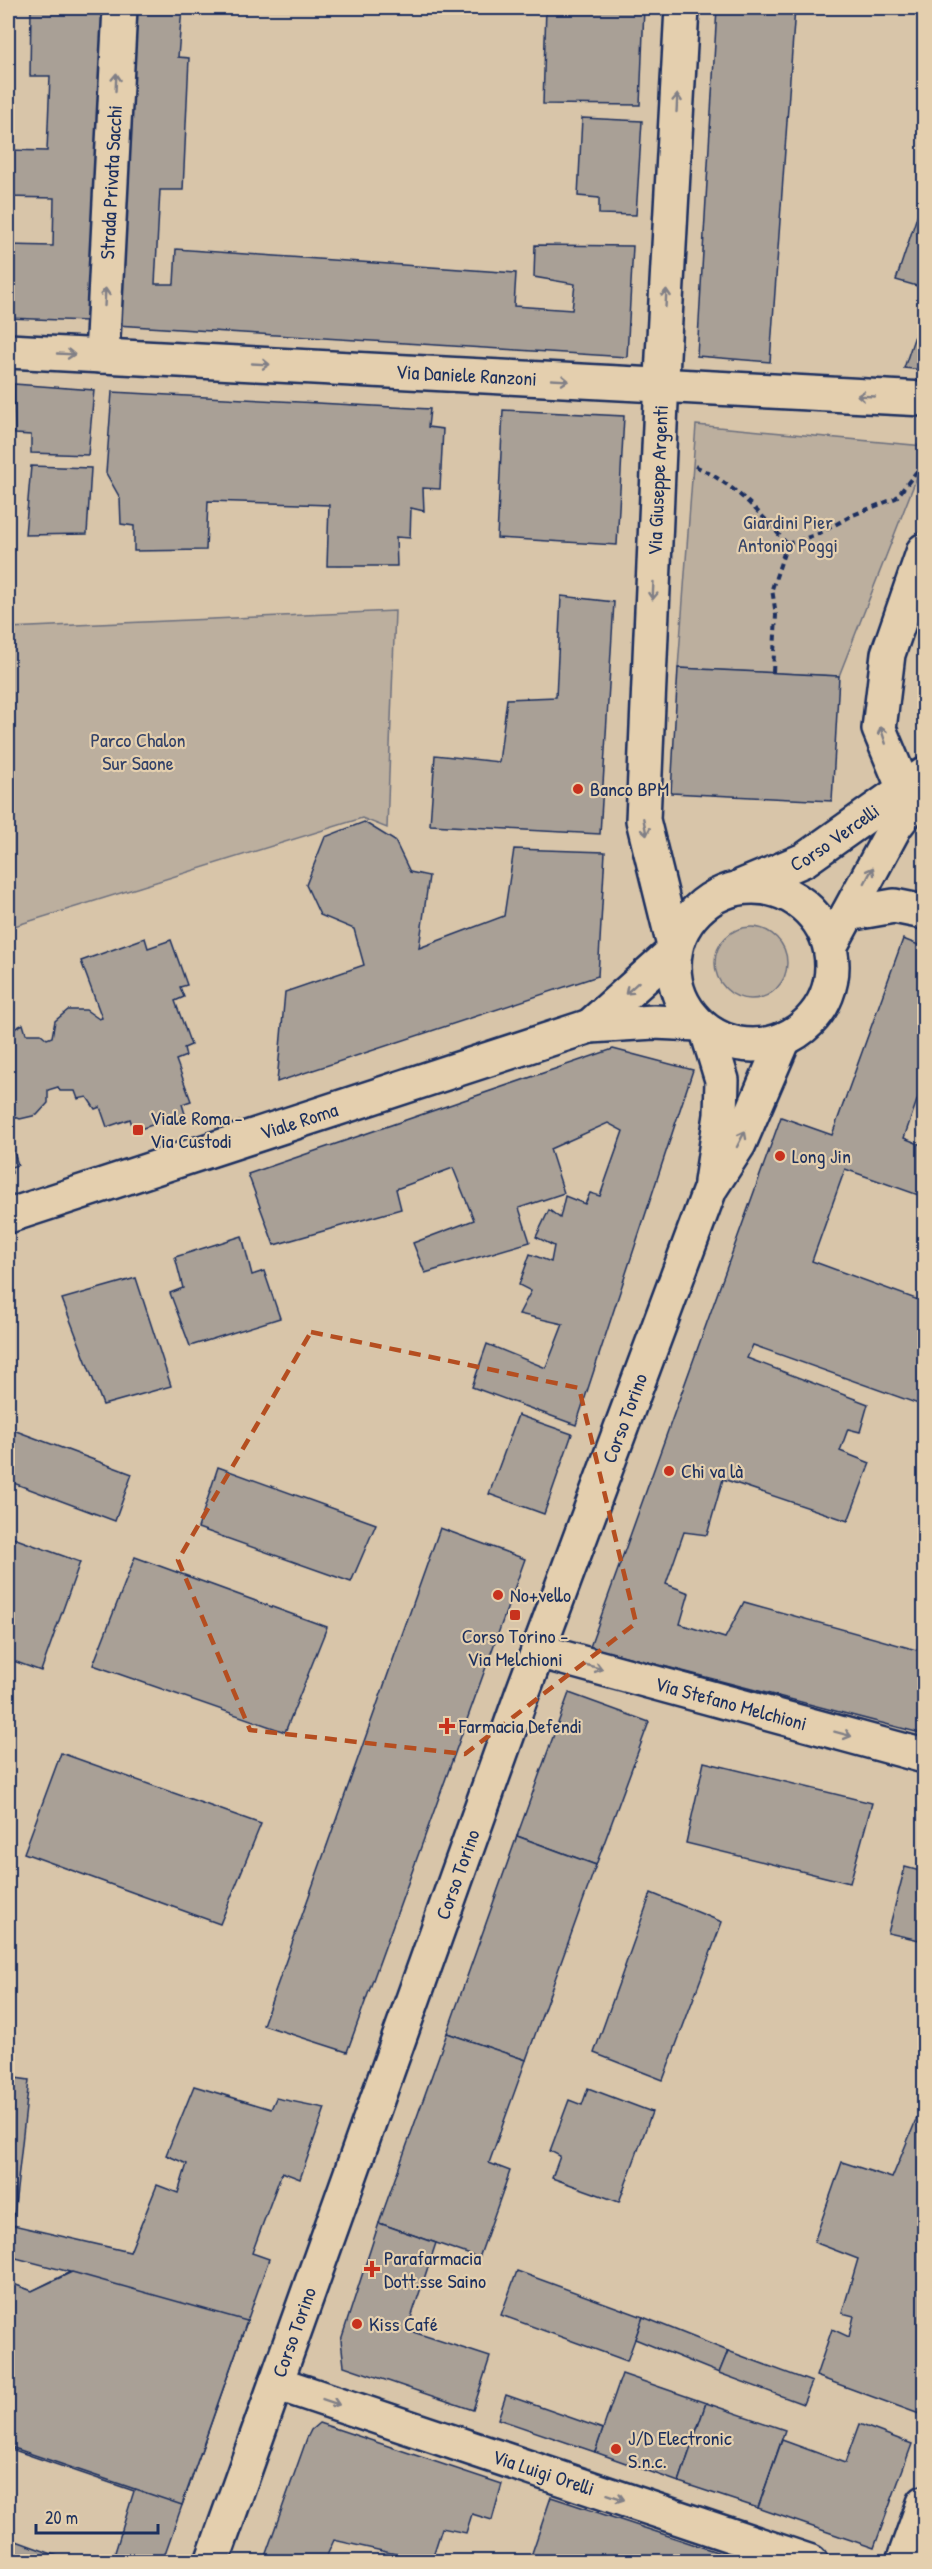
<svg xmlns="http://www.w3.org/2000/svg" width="932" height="2569" font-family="'Patrick Hand',sans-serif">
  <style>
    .green { fill: #bcaf9e; stroke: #6c6f7e; stroke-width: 1.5 }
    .building { fill: #a9a096; stroke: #1b2f5e; stroke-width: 1.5 }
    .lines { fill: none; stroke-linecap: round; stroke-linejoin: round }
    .minor-casing { stroke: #1b2f5e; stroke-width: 38 }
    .major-casing { stroke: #1b2f5e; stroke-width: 38 }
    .path { stroke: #1b2f5e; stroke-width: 4; stroke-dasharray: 6 4.5; stroke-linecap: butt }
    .minor { stroke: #e4cfae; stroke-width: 33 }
    .major { stroke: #e4cfae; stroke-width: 33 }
    .oneway { stroke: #807f86 }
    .marked { fill: none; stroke: #b54e20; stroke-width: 4.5; stroke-dasharray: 12 8; stroke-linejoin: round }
    .poi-dot { fill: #c8321e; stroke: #e4cfae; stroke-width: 2 }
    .labels { text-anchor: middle; stroke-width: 4.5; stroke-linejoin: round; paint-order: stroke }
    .street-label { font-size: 20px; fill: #1b2f5e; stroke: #e4cfae }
    .park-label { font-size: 20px; fill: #334268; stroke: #e4cfae }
    .poi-label { font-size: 20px; fill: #1b2f5e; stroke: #e4cfae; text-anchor: start }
  </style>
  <rect width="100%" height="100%" fill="#d8c5a9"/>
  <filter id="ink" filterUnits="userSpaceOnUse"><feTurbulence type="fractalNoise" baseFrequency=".0167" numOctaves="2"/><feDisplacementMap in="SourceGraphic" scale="12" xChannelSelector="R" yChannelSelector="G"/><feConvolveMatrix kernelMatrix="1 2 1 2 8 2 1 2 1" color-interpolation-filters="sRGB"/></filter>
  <g filter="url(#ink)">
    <g class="green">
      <polygon points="696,425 924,446 924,459 839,676 678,668"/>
      <polygon points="395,611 387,828 362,818 8,928 8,628"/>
      <circle cx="751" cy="963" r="36"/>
    </g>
    <g class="building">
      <polygon points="31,8 103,8 87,321 8,318 8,245 53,246 54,198 8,197 8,150 47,151 50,76 30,76"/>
      <polygon points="132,8 182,8 178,57 189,58 183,190 160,190 155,284 174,284 176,249 516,273 514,306 572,310 575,284 534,277 535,245 633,246 627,357 116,325"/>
      <polygon points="546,8 644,8 640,105 543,104"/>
      <polygon points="717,8 795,8 770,362 697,356"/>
      <polygon points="582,118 642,121 636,215 599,214 599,198 578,196"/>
      <polygon points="924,195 924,288 896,280"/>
      <polygon points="924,309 924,370 904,368"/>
      <polygon points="14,384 94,390 88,455 31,453 31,435 15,434"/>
      <polygon points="112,392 430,409 428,427 443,429 440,489 423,488 424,511 411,508 410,538 396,537 397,566 327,566 329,505 208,501 206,550 134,551 134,526 121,524 120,498 106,473"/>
      <polygon points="503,410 624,416 617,545 497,538"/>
      <polygon points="31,466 91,468 87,534 25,535"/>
      <polygon points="561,596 614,602 600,834 430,825 435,755 499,762 507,699 556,697"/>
      <polygon points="678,668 839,676 832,801 671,793"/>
      <polygon points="364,822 395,841 410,872 429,876 419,948 504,916 514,849 605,852 598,976 277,1082 285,992 364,965 354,929 320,915 306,885 325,837"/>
      <polygon points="145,938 148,948 171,940 187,985 180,987 184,997 175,1001 191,1045 184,1048 186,1056 176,1060 191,1101 182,1104 185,1114 134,1131 130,1119 107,1127 100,1107 95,1109 87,1097 78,1099 75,1091 60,1091 58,1087 48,1090 48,1103 37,1115 20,1119 8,1114 8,1019 14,1029 23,1024 26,1034 41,1034 47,1039 52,1037 55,1021 68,1010 86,1010 99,1019 102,1018 81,961"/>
      <polygon points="903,939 924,947 924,1080 904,1138 924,1146 924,1197 845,1169 812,1261 924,1302 924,1406 753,1345 747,1358 868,1404 860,1432 848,1429 840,1451 870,1463 848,1521 723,1479 707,1535 684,1532 666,1584 689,1593 680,1624 725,1638 744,1602 924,1652 924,1734 590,1647 781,1117 832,1135"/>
      <polygon points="613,1049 693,1070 576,1425 472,1387 487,1344 546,1368 563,1324 519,1314 531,1291 519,1285 530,1254 551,1262 554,1246 536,1237 549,1210 560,1218 565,1196 585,1204 590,1193 600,1196 623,1131 608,1123 550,1149 564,1193 519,1208 530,1242 425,1273 413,1243 474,1220 453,1168 396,1189 401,1209 274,1245 248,1174"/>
      <polygon points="8,1133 18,1165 11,1167 12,1173 8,1175"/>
      <polygon points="242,1236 252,1275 264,1271 280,1318 190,1346 170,1293 183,1288 175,1257"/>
      <polygon points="136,1278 171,1386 103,1405 62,1299"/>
      <polygon points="518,1415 572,1434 544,1514 489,1494"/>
      <polygon points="8,1428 132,1474 115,1521 8,1481"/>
      <polygon points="218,1467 376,1524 351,1582 198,1528"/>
      <polygon points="440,1528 525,1559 347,2052 263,2025"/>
      <polygon points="8,1536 80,1562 41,1671 8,1659"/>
      <polygon points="135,1557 327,1627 285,1732 93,1665"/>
      <polygon points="569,1693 649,1722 596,1865 517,1836"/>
      <polygon points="61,1753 261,1824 220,1924 24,1853"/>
      <polygon points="704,1762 872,1803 850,1883 686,1843"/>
      <polygon points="517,1836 596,1865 526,2060 447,2033"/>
      <polygon points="905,1867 924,1872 924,1941 888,1933"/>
      <polygon points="651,1893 722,1922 663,2080 594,2053"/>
      <polygon points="447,2033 526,2060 489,2163 510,2171 479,2258 379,2223"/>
      <polygon points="8,2077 29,2080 13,2225 130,2252 157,2185 178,2193 187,2164 166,2155 194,2086 271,2109 276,2098 325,2108 300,2179 282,2172 252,2253 269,2259 162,2562 112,2562 134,2491 8,2448 8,2282 32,2291 70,2272 8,2256"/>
      <polygon points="588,2088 652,2112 619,2202 552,2178 560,2156 550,2151 569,2100 582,2105"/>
      <polygon points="924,2101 924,2408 922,2415 816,2376 832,2329 849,2337 854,2316 842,2313 858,2259 814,2242 842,2162 892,2178"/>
      <polygon points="379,2223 436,2243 407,2330 490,2357 473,2410 344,2366 341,2340"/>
      <polygon points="517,2271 643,2317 627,2361 501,2315"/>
      <polygon points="72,2272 247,2321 182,2505 8,2446 8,2282 32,2291"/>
      <polygon points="643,2317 728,2351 719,2373 635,2339"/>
      <polygon points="728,2351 812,2382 803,2404 719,2373"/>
      <polygon points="622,2374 706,2403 679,2482 595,2452"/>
      <polygon points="506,2395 603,2429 595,2452 498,2419"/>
      <polygon points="706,2403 785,2430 758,2508 679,2482"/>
      <polygon points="319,2423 502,2484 492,2520 472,2514 466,2533 442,2528 431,2562 334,2540 324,2562 263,2562 307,2438 311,2430"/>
      <polygon points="859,2424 912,2444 874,2548 758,2508 782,2440 845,2463"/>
      <polygon points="551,2497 747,2562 529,2562"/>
      <polygon points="8,2538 74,2562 8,2562"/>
    </g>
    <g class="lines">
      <g class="minor-casing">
        <g id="minor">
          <path id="s1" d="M8,351L924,399"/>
          <path id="s2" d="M102,356L120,8"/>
          <polyline points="904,789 879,729 888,654 924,550"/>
          <polyline points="848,914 894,906 924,912"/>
          <path id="s3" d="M590,1026L675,950L643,820L663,356L682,8"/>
          <path id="s4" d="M8,1216L590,1026L654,1022L698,1024"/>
          <path id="s5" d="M538,1651L924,1756"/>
          <path id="s6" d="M276,2383L811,2562"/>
          <polyline points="903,2562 924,2503"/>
        </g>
      </g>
      <g class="major-casing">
        <g id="major">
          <path id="s7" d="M742,886L804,860L924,775"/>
          <circle cx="753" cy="966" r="79"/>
          <polyline points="831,945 896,825 924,789"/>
          <polyline points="707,1031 722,1080 721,1115 711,1182"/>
          <path id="s8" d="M212,2562L522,1694L710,1189L739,1144L784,1039"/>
        </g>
      </g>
      <g class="path">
        <path d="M695,466C734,484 760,512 787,544"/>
        <polyline points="787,544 818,534 853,515 896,498 924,462"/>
        <polyline points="773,672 776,615 772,589 787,544"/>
      </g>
      <use href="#minor" class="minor"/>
      <use href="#major" class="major"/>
    </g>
    <defs><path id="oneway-shaft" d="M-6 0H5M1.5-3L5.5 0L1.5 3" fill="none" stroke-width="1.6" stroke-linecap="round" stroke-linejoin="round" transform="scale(1.5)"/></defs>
    <g class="oneway">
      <use href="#oneway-shaft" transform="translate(116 82) rotate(-87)"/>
      <use href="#oneway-shaft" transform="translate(677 103) rotate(-87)"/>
      <use href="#oneway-shaft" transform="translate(105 297) rotate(-87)"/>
      <use href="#oneway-shaft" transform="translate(666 298) rotate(-87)"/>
      <use href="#oneway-shaft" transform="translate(66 354) rotate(3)"/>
      <use href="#oneway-shaft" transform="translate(261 364) rotate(3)"/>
      <use href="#oneway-shaft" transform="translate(560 380) rotate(3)"/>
      <use href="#oneway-shaft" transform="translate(866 396) rotate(-177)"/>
      <use href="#oneway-shaft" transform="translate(653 591) rotate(93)"/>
      <use href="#oneway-shaft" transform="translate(883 735) rotate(-108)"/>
      <use href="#oneway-shaft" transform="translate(645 827) rotate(79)"/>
      <use href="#oneway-shaft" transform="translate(869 875) rotate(-62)"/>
      <use href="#oneway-shaft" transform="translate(632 988) rotate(138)"/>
      <use href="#oneway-shaft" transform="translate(741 1139) rotate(-63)"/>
      <use href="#oneway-shaft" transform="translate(594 1667) rotate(15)"/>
      <use href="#oneway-shaft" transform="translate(843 1734) rotate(15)"/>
      <use href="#oneway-shaft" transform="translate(331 2402) rotate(19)"/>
      <use href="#oneway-shaft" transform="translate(616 2497) rotate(18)"/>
    </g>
  </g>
  <path class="marked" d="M311,1332L579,1388L636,1623L465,1754L250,1730L178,1560Z"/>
  <g class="poi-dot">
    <circle cx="578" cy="789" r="6"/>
    <rect x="132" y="1124" width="12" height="12" rx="3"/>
    <circle cx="780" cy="1156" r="6"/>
    <circle cx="669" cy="1471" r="6"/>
    <circle cx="498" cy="1595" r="6"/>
    <rect x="509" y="1609" width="12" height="12" rx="3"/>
    <path d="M444 1717h6v6h6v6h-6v6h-6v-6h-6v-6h6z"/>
    <path d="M369 2260h6v6h6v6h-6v6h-6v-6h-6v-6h6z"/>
    <circle cx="357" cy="2324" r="6"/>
    <circle cx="616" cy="2449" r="6"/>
  </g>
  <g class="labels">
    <g class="street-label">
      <text dy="7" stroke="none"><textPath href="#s2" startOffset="174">Strada Privata Sacchi</textPath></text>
      <text dy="7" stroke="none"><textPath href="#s1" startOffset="459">Via Daniele Ranzoni</textPath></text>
      <text dy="7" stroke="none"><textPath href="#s3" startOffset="588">Via Giuseppe Argenti</textPath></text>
      <text dy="7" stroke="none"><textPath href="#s7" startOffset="105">Corso Vercelli</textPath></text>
      <text dy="7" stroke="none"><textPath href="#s4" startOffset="306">Viale Roma</textPath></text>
      <text dy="7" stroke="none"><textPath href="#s8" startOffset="1216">Corso Torino</textPath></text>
      <text dy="7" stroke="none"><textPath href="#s5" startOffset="200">Via Stefano Melchioni</textPath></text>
      <text dy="7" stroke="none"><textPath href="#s8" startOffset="730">Corso Torino</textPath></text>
      <text dy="7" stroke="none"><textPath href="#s8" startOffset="244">Corso Torino</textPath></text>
      <text dy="7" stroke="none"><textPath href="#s6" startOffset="282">Via Luigi Orelli</textPath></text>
    </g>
    <g class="park-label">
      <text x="788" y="529">Giardini Pier<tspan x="788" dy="23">Antonio Poggi</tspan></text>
      <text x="138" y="747">Parco Chalon<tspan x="138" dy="23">Sur Saone</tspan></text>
    </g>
    <g class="poi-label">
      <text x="590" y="796">Banco BPM</text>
      <text x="150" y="1125">Viale Roma -<tspan x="150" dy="23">Via Custodi</tspan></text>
      <text x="792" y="1163">Long Jin</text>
      <text x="681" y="1478">Chi va là</text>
      <text x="510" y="1602">No+vello</text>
      <text x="515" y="1643" text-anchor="middle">Corso Torino -<tspan x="515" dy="23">Via Melchioni</tspan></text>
      <text x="459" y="1733">Farmacia Defendi</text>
      <text x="384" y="2265">Parafarmacia<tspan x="384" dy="23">Dott.sse Saino</tspan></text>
      <text x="369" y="2331">Kiss Café</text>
      <text x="628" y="2445">J/D Electronic<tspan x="628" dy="23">S.n.c.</tspan></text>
    </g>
  </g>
  <rect width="932" height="2569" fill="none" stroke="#e4cfae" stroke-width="30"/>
  <rect x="15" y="15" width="902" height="2539" fill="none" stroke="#1b2f5e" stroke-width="2" filter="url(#ink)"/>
  <path d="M36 2524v9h122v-9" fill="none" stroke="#1b2f5e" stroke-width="3"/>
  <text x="45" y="2524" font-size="18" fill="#1b2f5e" stroke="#e4cfae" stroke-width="4.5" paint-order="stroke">20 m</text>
</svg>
